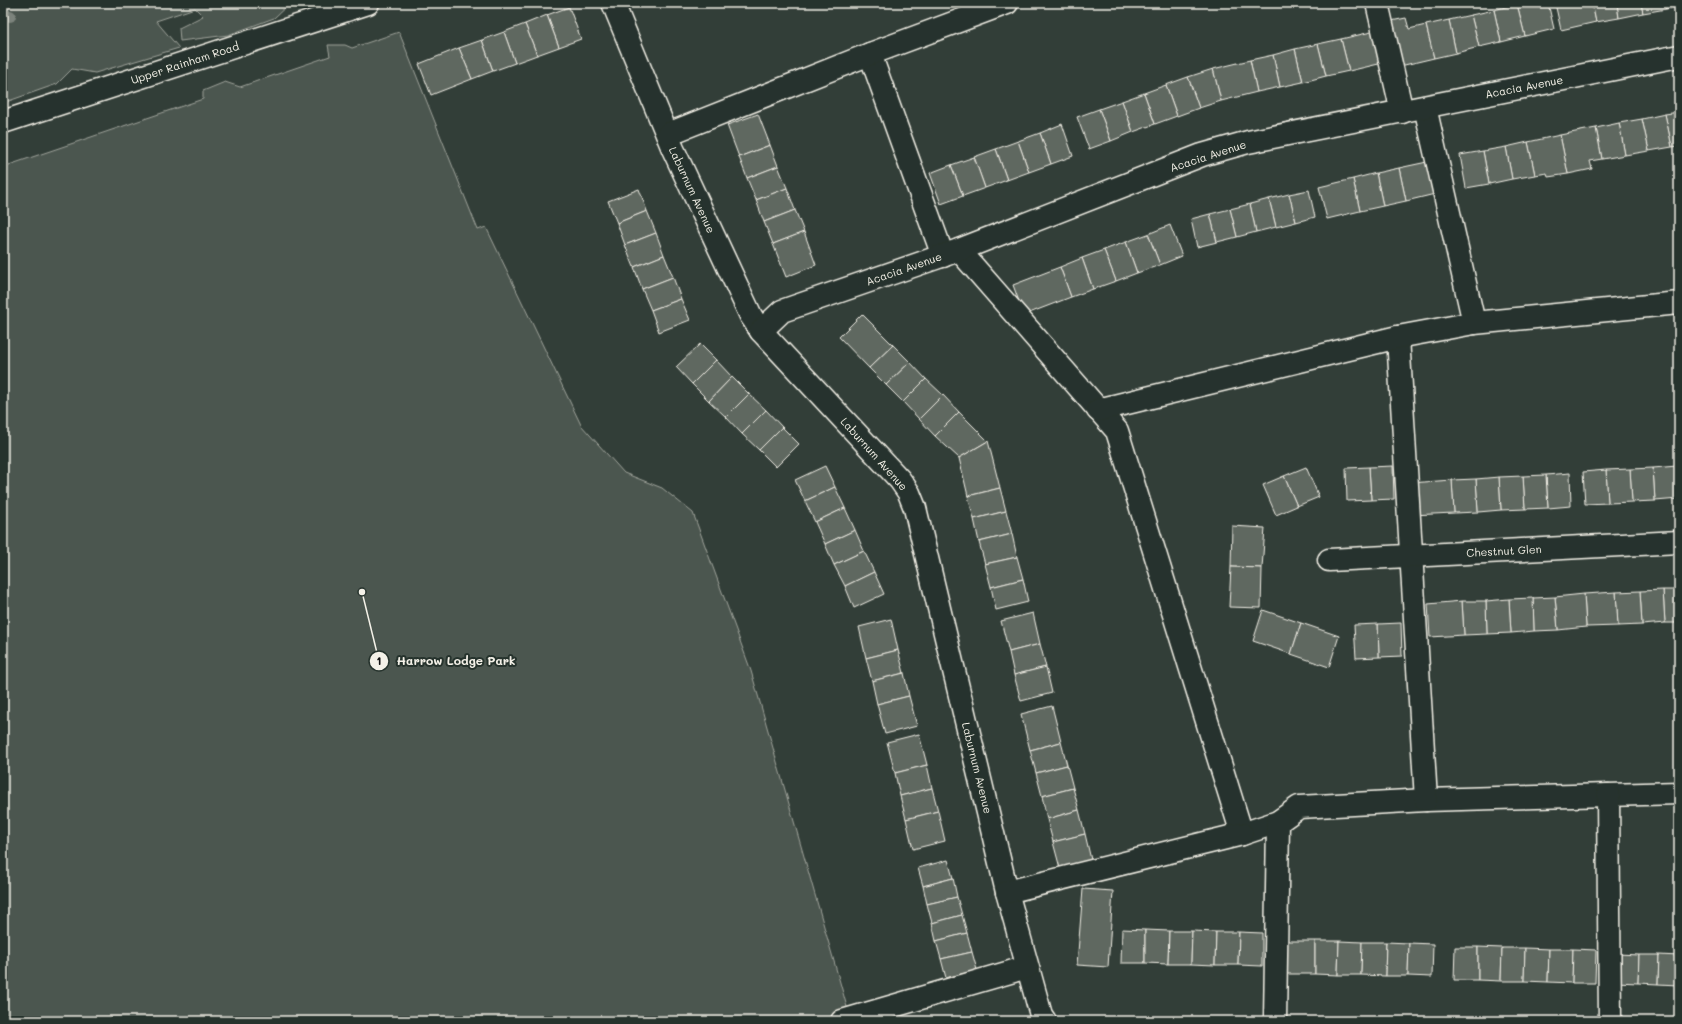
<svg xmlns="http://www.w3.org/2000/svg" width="1682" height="1024" font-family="Mali,sans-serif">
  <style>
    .green { fill: #4c564f; stroke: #a0a49c }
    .building { fill: #5f6861; stroke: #f4f1e8 }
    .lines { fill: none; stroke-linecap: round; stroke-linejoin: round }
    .minor-casing { stroke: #f4f1e8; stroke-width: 25 }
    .major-casing { stroke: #f4f1e8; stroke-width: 25 }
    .minor { stroke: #26332d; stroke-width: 22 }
    .major { stroke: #26332d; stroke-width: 22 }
    .tree { fill: #7c837b }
    .labels { text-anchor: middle; stroke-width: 4; stroke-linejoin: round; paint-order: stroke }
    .street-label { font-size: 11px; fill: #f4f1e8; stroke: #26332d }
    .leader { fill: none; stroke: #f4f1e8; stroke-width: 1.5 }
    .callout-dot { fill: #f4f1e8; stroke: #26332d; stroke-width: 1.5 }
    .mark-label { font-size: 12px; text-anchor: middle; font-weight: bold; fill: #111 }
    .callout-label { font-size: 12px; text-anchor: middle; font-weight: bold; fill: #f4f1e8; stroke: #26332d; stroke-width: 4; stroke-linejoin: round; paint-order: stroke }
  </style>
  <rect width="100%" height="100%" fill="#323e38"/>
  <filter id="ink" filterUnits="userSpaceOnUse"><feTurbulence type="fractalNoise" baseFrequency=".025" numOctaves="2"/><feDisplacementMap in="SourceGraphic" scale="8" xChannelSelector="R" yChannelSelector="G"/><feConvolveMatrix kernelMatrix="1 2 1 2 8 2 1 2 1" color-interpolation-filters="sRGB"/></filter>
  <g filter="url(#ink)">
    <g class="green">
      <polygon points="3,3 290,3 274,18 228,35 180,41 179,28 203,16 195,8 156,21 179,48 95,73 72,69 57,84 3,103"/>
      <polygon points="399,32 478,230 486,227 581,425 624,473 662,488 693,513 751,671 851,1021 3,1021 3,167 203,99 203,91 225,82 240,87 330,56 328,45 345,45 352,48"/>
    </g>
    <g class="building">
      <polygon points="1523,3 1548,3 1554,29 1525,36 1517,4"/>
      <polygon points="1555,3 1592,3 1596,22 1561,30"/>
      <polygon points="1592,3 1617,3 1619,18 1596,22"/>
      <polygon points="1617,3 1641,3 1643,13 1619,18"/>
      <polygon points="1641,3 1664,3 1666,9 1643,13"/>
      <polygon points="1664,3 1679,3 1679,6 1666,9"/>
      <polygon points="1517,4 1525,36 1501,42 1494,10"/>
      <polygon points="569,7 581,39 559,47 547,15"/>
      <polygon points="1494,10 1501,42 1479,47 1471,15"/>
      <polygon points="547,15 559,47 537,55 525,24"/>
      <polygon points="1471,15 1479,47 1456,53 1449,20"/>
      <polygon points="1406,18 1409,29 1426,25 1434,58 1396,67 1386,22"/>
      <polygon points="1449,20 1456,53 1434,58 1426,25"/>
      <polygon points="525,24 537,55 515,63 504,32"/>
      <polygon points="1380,30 1387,62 1349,71 1341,39"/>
      <polygon points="504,32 515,63 493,71 482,40"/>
      <polygon points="1341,39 1349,71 1326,76 1318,44"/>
      <polygon points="482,40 493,71 472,79 459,48"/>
      <polygon points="1318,44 1326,76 1303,82 1295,49"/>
      <polygon points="459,48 472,79 431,95 419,64"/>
      <polygon points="1295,49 1303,82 1280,87 1273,55"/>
      <polygon points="1273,55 1280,87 1257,92 1250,60"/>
      <polygon points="1250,60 1257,92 1221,101 1213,69"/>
      <polygon points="1213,69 1221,101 1199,108 1188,77"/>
      <polygon points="1188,77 1199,108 1177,116 1166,85"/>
      <polygon points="1166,85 1177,116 1155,124 1144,93"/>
      <polygon points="1144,93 1155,124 1133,132 1122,101"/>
      <polygon points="1122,101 1133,132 1111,141 1099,109"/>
      <polygon points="1099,109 1111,141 1089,149 1077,117"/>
      <polygon points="1679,112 1679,146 1672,147 1665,114"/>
      <polygon points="758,114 770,145 739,157 727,125"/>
      <polygon points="1665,114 1672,147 1649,151 1642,119"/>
      <polygon points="1642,119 1649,151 1625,155 1619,123"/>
      <polygon points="1619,123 1625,155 1602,159 1596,128"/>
      <polygon points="1062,124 1073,156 1051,164 1040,133"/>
      <polygon points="1596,128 1602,159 1590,161 1592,169 1568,174 1560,135"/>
      <polygon points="1040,133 1051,164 1029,172 1018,141"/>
      <polygon points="1560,135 1568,174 1548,177 1547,173 1535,175 1528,142"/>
      <polygon points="1018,141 1029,172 1007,180 996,149"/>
      <polygon points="1528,142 1535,175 1512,179 1506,147"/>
      <polygon points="770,145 778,166 747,178 739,157"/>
      <polygon points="1506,147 1512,179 1489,184 1483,151"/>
      <polygon points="996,149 1007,180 985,188 974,157"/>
      <polygon points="1483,151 1489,184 1466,188 1460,155"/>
      <polygon points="974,157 985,188 963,196 951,165"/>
      <polygon points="1427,162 1435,194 1406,201 1399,168"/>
      <polygon points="951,165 963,196 941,204 930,173"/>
      <polygon points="778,166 787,188 756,200 747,178"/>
      <polygon points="1399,168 1406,201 1383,206 1376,173"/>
      <polygon points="1376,173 1383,206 1360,211 1353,179"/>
      <polygon points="1353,179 1360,211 1327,219 1319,187"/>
      <polygon points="787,188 795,210 764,222 756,200"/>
      <polygon points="639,189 647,211 617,223 608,201"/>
      <polygon points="1309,190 1315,217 1296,222 1289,194"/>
      <polygon points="1289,194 1296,222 1276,227 1269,199"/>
      <polygon points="1269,199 1276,227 1256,232 1250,204"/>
      <polygon points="1250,204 1256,232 1237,237 1230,209"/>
      <polygon points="1230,209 1237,237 1217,242 1210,214"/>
      <polygon points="795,210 804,232 773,244 764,222"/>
      <polygon points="647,211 656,233 625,245 617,223"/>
      <polygon points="1210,214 1217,242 1197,247 1191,219"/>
      <polygon points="1170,225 1182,256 1160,265 1148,234"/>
      <polygon points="804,232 816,265 786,277 773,244"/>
      <polygon points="656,233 664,255 634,267 625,245"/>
      <polygon points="1148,234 1160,265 1137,273 1126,242"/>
      <polygon points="1126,242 1137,273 1116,281 1104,250"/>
      <polygon points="1104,250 1116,281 1093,289 1082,258"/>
      <polygon points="664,255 673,277 642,289 634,267"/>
      <polygon points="1082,258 1093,289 1071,297 1060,267"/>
      <polygon points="1060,267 1071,297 1024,315 1013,285"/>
      <polygon points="673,277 681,299 651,310 642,289"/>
      <polygon points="681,299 690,320 659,332 651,310"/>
      <polygon points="862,314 893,345 869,368 839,337"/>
      <polygon points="700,344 716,360 692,384 676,367"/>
      <polygon points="893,345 910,362 886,385 869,368"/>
      <polygon points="716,360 732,377 709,401 692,384"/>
      <polygon points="910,362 926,379 903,402 886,385"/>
      <polygon points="732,377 749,394 726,417 709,401"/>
      <polygon points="926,379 943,395 919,419 903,402"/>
      <polygon points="749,394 766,410 742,434 726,417"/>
      <polygon points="943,395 959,412 935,436 919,419"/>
      <polygon points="766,410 782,427 759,450 742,434"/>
      <polygon points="959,412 988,441 959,458 935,436"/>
      <polygon points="782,427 799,444 776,467 759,450"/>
      <polygon points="988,441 1000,488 968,496 959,458"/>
      <polygon points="825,466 835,487 805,501 795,480"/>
      <polygon points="1393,466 1394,499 1371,500 1369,467"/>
      <polygon points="1677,466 1679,466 1679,499"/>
      <polygon points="1677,466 1679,499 1655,501 1653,468"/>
      <polygon points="1306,467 1319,497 1297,506 1284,476"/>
      <polygon points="1369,467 1371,500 1347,501 1346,468"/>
      <polygon points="1653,468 1655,501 1632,502 1630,469"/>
      <polygon points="1630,469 1632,502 1608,503 1606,470"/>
      <polygon points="1606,470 1608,503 1585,504 1583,472"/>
      <polygon points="1570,473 1571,506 1548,508 1546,475"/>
      <polygon points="1546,475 1548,508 1525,509 1523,476"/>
      <polygon points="1284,476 1297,506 1276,515 1263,485"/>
      <polygon points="1523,476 1525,509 1501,510 1499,477"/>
      <polygon points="1499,477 1501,510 1478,512 1476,479"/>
      <polygon points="1476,479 1478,512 1454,513 1452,480"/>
      <polygon points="1452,480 1454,513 1412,515 1410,483"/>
      <polygon points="835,487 845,508 815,522 805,501"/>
      <polygon points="1000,488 1006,511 974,519 968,496"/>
      <polygon points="845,508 855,530 825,544 815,522"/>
      <polygon points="1006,511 1012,534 979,542 974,519"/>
      <polygon points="1232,526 1265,528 1262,568 1231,567"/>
      <polygon points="855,530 864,551 834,565 825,544"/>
      <polygon points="1012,534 1017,557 985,564 979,542"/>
      <polygon points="864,551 874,572 845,586 834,565"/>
      <polygon points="1017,557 1023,579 991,587 985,564"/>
      <polygon points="1231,567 1262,568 1261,608 1229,607"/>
      <polygon points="874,572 884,594 854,608 845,586"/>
      <polygon points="1023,579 1028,602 996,610 991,587"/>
      <polygon points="1663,590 1679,590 1679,623 1665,623"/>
      <polygon points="1663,590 1665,623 1642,625 1640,591"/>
      <polygon points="1640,591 1642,625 1618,626 1616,592"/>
      <polygon points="1616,592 1618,626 1586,627 1584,594"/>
      <polygon points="1584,594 1586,627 1558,630 1555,597"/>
      <polygon points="1555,597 1558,630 1534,631 1533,598"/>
      <polygon points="1533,598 1534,631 1511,633 1509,599"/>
      <polygon points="1509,599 1511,633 1487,634 1486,601"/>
      <polygon points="1462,601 1486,601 1487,634 1464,635"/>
      <polygon points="1462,601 1464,635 1430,637 1428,604"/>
      <polygon points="1263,610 1301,623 1291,654 1253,641"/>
      <polygon points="1033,613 1040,644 1009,652 1001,621"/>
      <polygon points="891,619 898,650 866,658 859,627"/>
      <polygon points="1301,623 1339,636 1329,667 1291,654"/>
      <polygon points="1401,623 1402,656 1379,657 1378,624"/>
      <polygon points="1378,624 1379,657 1356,658 1354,625"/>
      <polygon points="1040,644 1046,667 1014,675 1009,652"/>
      <polygon points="898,650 904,673 872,681 866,658"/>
      <polygon points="1046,667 1052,693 1021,701 1014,675"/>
      <polygon points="904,673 909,696 877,704 872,681"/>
      <polygon points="909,696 917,726 885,734 877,704"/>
      <polygon points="1052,706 1061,742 1030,750 1021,714"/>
      <polygon points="919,734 927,765 895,773 887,742"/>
      <polygon points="1061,742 1067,765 1036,773 1030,750"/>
      <polygon points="927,765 932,788 900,796 895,773"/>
      <polygon points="1067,765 1073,788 1042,796 1036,773"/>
      <polygon points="932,788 938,811 906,819 900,796"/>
      <polygon points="1073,788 1079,810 1047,819 1042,796"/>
      <polygon points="1079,810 1085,834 1053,842 1047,819"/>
      <polygon points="938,811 945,841 913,849 906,819"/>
      <polygon points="1085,834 1092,864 1061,872 1053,842"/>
      <polygon points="948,860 953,878 923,886 918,868"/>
      <polygon points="953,878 957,897 927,904 923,886"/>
      <polygon points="1083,889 1113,891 1108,967 1077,965"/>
      <polygon points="957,897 962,915 932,923 927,904"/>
      <polygon points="962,915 967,933 936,941 932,923"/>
      <polygon points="1122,929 1145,930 1145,963 1121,963"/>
      <polygon points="1145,930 1169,931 1168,964 1145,963"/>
      <polygon points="1169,931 1192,931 1191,964 1168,964"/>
      <polygon points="1192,931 1216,932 1215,965 1191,964"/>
      <polygon points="1216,932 1239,932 1238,965 1215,965"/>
      <polygon points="1239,932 1262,933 1262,966 1238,965"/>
      <polygon points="967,933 972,952 941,959 936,941"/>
      <polygon points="1285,941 1315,941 1315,974 1284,974"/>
      <polygon points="1315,941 1339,941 1338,975 1315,974"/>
      <polygon points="1339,941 1362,942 1361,975 1338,975"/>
      <polygon points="1362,942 1386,942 1385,976 1361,975"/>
      <polygon points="1386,942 1409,943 1408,976 1385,976"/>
      <polygon points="1409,943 1433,944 1432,977 1408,976"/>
      <polygon points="1455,947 1478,947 1478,980 1454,980"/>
      <polygon points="1478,947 1502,948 1501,981 1478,980"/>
      <polygon points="1502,948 1525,948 1524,981 1501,981"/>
      <polygon points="1525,948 1549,949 1548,982 1524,981"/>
      <polygon points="1549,949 1573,949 1572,983 1548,982"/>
      <polygon points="1573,949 1596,950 1595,983 1572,983"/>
      <polygon points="972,952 977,970 946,978 941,959"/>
      <polygon points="1617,954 1639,955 1638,983 1616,982"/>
      <polygon points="1639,955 1659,955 1658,984 1638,983"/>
      <polygon points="1659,955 1679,956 1678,985 1658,984"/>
    </g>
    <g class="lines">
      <g class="minor-casing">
        <g id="minor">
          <polyline points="613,3 673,149 751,316 761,331 900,480 909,493 915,508 1007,892 1041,1015 1045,1021"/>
          <polyline points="1377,3 1402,112"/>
          <polyline points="870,54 943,256"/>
          <polyline points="1425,107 1474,323"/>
          <polyline points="668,134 870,54 1007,3"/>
          <polyline points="959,250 1117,431 1242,834 1278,822 1299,807 1426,800 1679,793"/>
          <polyline points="761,331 782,311 959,250 1202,155 1248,142 1679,56"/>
          <polyline points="1398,337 1426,800"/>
          <polyline points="1098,410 1398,337 1474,323 1679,303"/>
          <polyline points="1329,560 1679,542"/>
          <polyline points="1608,795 1610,1021"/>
          <polyline points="1007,892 1242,834"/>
          <polyline points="842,1021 1027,967"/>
          <polyline points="1275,1021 1278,822"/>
        </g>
      </g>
      <g class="major-casing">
        <polyline id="major" points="3,122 368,3"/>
      </g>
      <use href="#minor" class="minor"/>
      <use href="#major" class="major"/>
    </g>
    <circle class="tree" cx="10" cy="16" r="6"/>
  </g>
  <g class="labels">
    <g class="street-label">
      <text transform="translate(185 63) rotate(-18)" y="4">Upper Rainham Road</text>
      <text transform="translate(1524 87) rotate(-11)" y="4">Acacia Avenue</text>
      <text transform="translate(1208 156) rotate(-18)" y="4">Acacia Avenue</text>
      <text transform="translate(692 190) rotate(65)" y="4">Laburnum Avenue</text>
      <text transform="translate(904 269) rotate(-19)" y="4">Acacia Avenue</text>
      <text transform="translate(874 454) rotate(48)" y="4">Laburnum Avenue</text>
      <text transform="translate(1504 551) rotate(-3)" y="4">Chestnut Glen</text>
      <text transform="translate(977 768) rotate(76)" y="4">Laburnum Avenue</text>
    </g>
  </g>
  <path class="leader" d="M362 592L379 661"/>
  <g class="callout-dot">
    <circle cx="362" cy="592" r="4"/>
    <circle cx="379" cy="661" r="10"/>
  </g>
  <g class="mark-label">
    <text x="379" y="665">1</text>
  </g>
  <g class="callout-label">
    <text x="456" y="665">Harrow Lodge Park</text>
  </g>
  <rect width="1682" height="1024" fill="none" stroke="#26332d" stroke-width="16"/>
  <rect x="8" y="8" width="1666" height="1008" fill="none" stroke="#f4f1e8" stroke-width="1.5" filter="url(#ink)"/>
</svg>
